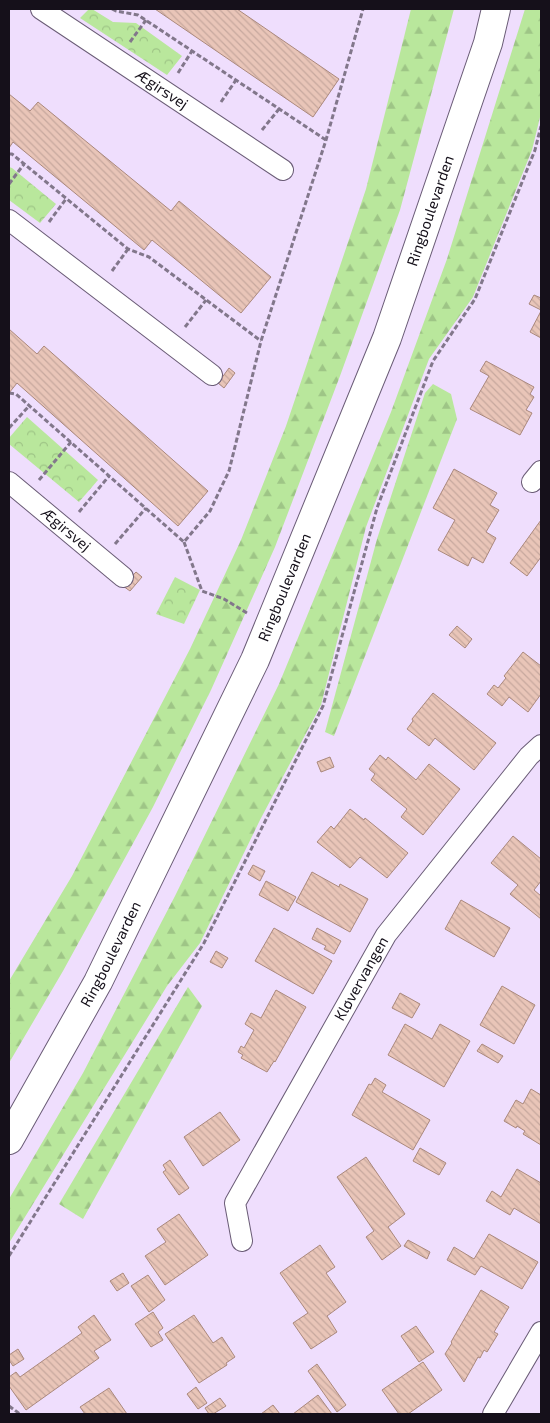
<svg xmlns="http://www.w3.org/2000/svg" width="550" height="1423" font-family="'Exo 2',sans-serif">
  <style>
    .forest { fill: url(#forest-firs) }
    .park { fill: url(#park-crowns) }
    .building { fill: url(#building-back-hatch); stroke: #aa887c }
    .lines { fill: none; stroke-linecap: round; stroke-linejoin: round }
    .street-casing { stroke: #6a5c76; stroke-width: 22 }
    .secondary-casing { stroke: #6a5c76; stroke-width: 30 }
    .path { stroke: #82778b; stroke-width: 3; stroke-dasharray: 5 2.5; stroke-linecap: butt }
    .street { stroke: #fff; stroke-width: 20 }
    .secondary { stroke: #fff; stroke-width: 28 }
    .labels { text-anchor: middle; stroke-width: 4; stroke-linejoin: round; paint-order: stroke }
    .street-label { font-size: 15px; fill: #15101a; stroke: #efdefd }
  </style>
  <defs>
    <pattern id="forest-firs" width="22" height="20" patternUnits="userSpaceOnUse" patternTransform="scale(1.25)"><rect width="22" height="20" fill="#b9e79c"/><path d="M5 1l3.5 6h-7zM16 11l3.5 6h-7z" fill="#9ec586"/></pattern>
    <pattern id="park-crowns" width="20" height="18" patternUnits="userSpaceOnUse" patternTransform="scale(1.25)"><rect width="20" height="18" fill="#b9e79c"/><path d="M2 6a3 3 0 1 1 6 0M12 15a3 3 0 1 1 6 0" fill="none" stroke="#9ec586"/></pattern>
    <pattern id="building-back-hatch" width="6" height="6" patternUnits="userSpaceOnUse" patternTransform="scale(1.25)"><rect width="6" height="6" fill="#e9c5b8"/><path d="M-1 5l2 2M0 0l6 6M5-1l2 2" fill="none" stroke="#c7a89e"/></pattern>
  </defs>
  <rect width="100%" height="100%" fill="#efdefd"/>
  <g class="forest">
    <polygon points="411,9 454,9 400,210 340,376 275,547 211,690 153,807 63,971 9,1063 9,981 72,876 190,649 241,540 286,426 366,189"/>
    <polygon points="525,9 541,9 541,113 532,150 473,297 429,359 366,527 321,705 260,820 200,943 167,986 9,1243 9,1199 83,1073 175,896 279,684 391,412 447,259"/>
    <polygon points="433,384 451,394 457,419 334,736 325,732 377,539 425,393"/>
    <polygon points="188,987 202,1006 83,1219 59,1204"/>
  </g>
  <g class="park">
    <polygon points="89,9 92,9 113,22 136,23 182,56 167,75 80,18"/>
    <polygon points="9,167 12,168 56,204 40,223 9,200"/>
    <polygon points="27,417 98,480 79,502 9,444 9,438"/>
    <polygon points="175,577 200,590 184,624 156,614"/>
  </g>
  <g class="building">
    <polygon points="155,9 237,9 339,79 313,117"/>
    <polygon points="9,94 30,111 38,102 171,211 179,201 271,277 241,313 152,240 144,250 13,142 9,148"/>
    <polygon points="534,295 541,298 541,310 529,304"/>
    <polygon points="541,311 541,338 530,332"/>
    <polygon points="9,329 37,354 44,346 208,491 178,526 17,383 9,393"/>
    <polygon points="486,361 534,387 530,394 534,397 526,410 532,413 520,435 470,409 489,376 480,371"/>
    <polygon points="229,368 235,373 224,388 218,383"/>
    <polygon points="454,469 497,493 490,505 499,510 486,532 496,538 483,563 472,557 468,566 438,550 455,520 433,508"/>
    <polygon points="541,520 541,557 527,576 510,563"/>
    <polygon points="136,572 142,577 130,591 123,586"/>
    <polygon points="457,626 472,639 465,648 449,635"/>
    <polygon points="523,652 541,666 541,694 528,712 509,697 502,706 487,694 494,685 498,688 506,678 504,676"/>
    <polygon points="433,693 496,743 474,770 435,738 429,746 407,729 413,721 412,719"/>
    <polygon points="380,755 386,760 388,757 416,780 429,764 460,789 423,835 401,817 407,809 371,780 375,774 369,769"/>
    <polygon points="330,757 334,767 321,772 317,762"/>
    <polygon points="350,809 364,820 365,818 408,853 387,878 360,857 350,868 317,842 331,826 334,829"/>
    <polygon points="513,836 541,859 541,881 534,890 541,896 541,919 510,894 518,885 491,863"/>
    <polygon points="253,865 265,871 260,881 248,874"/>
    <polygon points="312,872 339,887 340,884 368,899 350,932 296,902"/>
    <polygon points="266,881 296,897 288,911 259,895"/>
    <polygon points="461,900 510,928 494,957 445,929"/>
    <polygon points="274,928 332,961 313,994 255,961"/>
    <polygon points="317,928 341,941 334,954 324,949 326,946 312,939"/>
    <polygon points="216,951 228,958 222,968 210,962"/>
    <polygon points="502,986 535,1005 514,1044 480,1025"/>
    <polygon points="276,990 306,1007 275,1062 274,1061 267,1072 241,1058 243,1055 238,1052 241,1046 244,1048 254,1030 245,1024 251,1013 261,1018"/>
    <polygon points="400,993 420,1004 412,1018 392,1008"/>
    <polygon points="405,1024 432,1039 440,1024 470,1041 444,1087 388,1055"/>
    <polygon points="482,1044 503,1056 498,1063 477,1051"/>
    <polygon points="375,1078 386,1085 382,1092 430,1120 413,1150 352,1115 369,1084 371,1085"/>
    <polygon points="531,1089 541,1095 541,1145 523,1134 525,1131 517,1126 516,1128 504,1121 516,1100 523,1104"/>
    <polygon points="220,1112 240,1140 203,1166 184,1137"/>
    <polygon points="420,1148 446,1163 439,1175 413,1161"/>
    <polygon points="366,1157 405,1214 388,1227 401,1246 382,1260 366,1237 374,1231 337,1177"/>
    <polygon points="170,1160 189,1188 179,1195 163,1172 166,1170 163,1165"/>
    <polygon points="517,1169 541,1183 541,1224 514,1208 510,1215 486,1201 492,1191 501,1197"/>
    <polygon points="179,1214 208,1255 165,1285 145,1256 166,1242 157,1229"/>
    <polygon points="489,1234 538,1262 522,1289 481,1266 475,1275 447,1260 454,1247 474,1259"/>
    <polygon points="408,1240 430,1252 427,1259 404,1246"/>
    <polygon points="320,1245 335,1267 326,1273 346,1302 327,1316 337,1332 311,1349 293,1323 308,1313 280,1273"/>
    <polygon points="123,1273 129,1283 117,1291 110,1281"/>
    <polygon points="148,1275 165,1300 149,1312 131,1286"/>
    <polygon points="481,1290 509,1307 494,1332 498,1334 487,1352 484,1350 480,1358 478,1357 464,1382 445,1354 452,1343 451,1342"/>
    <polygon points="153,1312 163,1328 158,1332 163,1340 151,1347 135,1324"/>
    <polygon points="94,1315 111,1340 94,1351 99,1358 26,1410 9,1386 9,1377 16,1372 20,1377 82,1333 78,1327"/>
    <polygon points="194,1315 213,1343 222,1337 235,1357 226,1363 227,1365 199,1383 165,1334"/>
    <polygon points="416,1326 434,1352 419,1362 401,1336"/>
    <polygon points="18,1349 24,1359 13,1366 9,1360 9,1355"/>
    <polygon points="423,1362 442,1390 408,1414 399,1414 382,1390"/>
    <polygon points="317,1364 346,1405 337,1412 308,1371"/>
    <polygon points="196,1387 207,1403 198,1409 187,1394"/>
    <polygon points="109,1388 127,1414 85,1414 80,1407"/>
    <polygon points="318,1395 332,1414 293,1414"/>
    <polygon points="220,1398 226,1406 213,1414 209,1414 205,1408"/>
    <polygon points="273,1405 280,1414 261,1414"/>
  </g>
  <g class="lines">
    <g class="street-casing">
      <g id="street">
        <path id="s1" d="M41,9L283,170"/>
        <polyline points="9,220 212,375"/>
        <path id="s2" d="M9,482L123,577"/>
        <polyline points="532,482 541,471"/>
        <path id="s3" d="M242,1241L235,1203L386,935L529,756L541,745"/>
        <polyline points="493,1414 541,1332"/>
      </g>
    </g>
    <g class="secondary-casing">
      <g id="secondary">
        <path id="s4" d="M9,1140L98,982L255,660L387,338L488,43L496,9"/>
      </g>
    </g>
    <g class="path">
      <polyline points="112,9 116,11 138,15 326,140"/>
      <polyline points="130,42 146,20"/>
      <polyline points="178,73 192,51"/>
      <polyline points="221,102 236,80"/>
      <polyline points="262,130 279,109"/>
      <polyline points="9,154 12,154 128,249 149,257 261,341"/>
      <polyline points="9,184 24,164"/>
      <polyline points="49,222 66,199"/>
      <polyline points="112,271 128,249"/>
      <polyline points="185,327 206,300"/>
      <polyline points="9,393 16,394 184,542 210,511 229,471 261,341 326,140 363,9"/>
      <polyline points="9,428 29,406"/>
      <polyline points="39,480 71,442"/>
      <polyline points="79,512 109,476"/>
      <polyline points="184,542 202,591 224,599 247,613"/>
      <polyline points="115,544 146,508"/>
      <polyline points="9,1256 204,943 323,706 377,508 433,361 475,299 535,150 541,126"/>
      <polyline points="9,1406 20,1414"/>
    </g>
    <use href="#street" class="street"/>
    <use href="#secondary" class="secondary"/>
  </g>
  <g class="labels">
    <g class="street-label">
      <text dy="5" stroke="none"><textPath href="#s1" startOffset="145">Ægirsvej</textPath></text>
      <text dy="5" stroke="none"><textPath href="#s4" startOffset="1022">Ringboulevarden</textPath></text>
      <text dy="5" stroke="none"><textPath href="#s2" startOffset="74">Ægirsvej</textPath></text>
      <text dy="5" stroke="none"><textPath href="#s4" startOffset="618">Ringboulevarden</textPath></text>
      <text dy="5" stroke="none"><textPath href="#s4" startOffset="212">Ringboulevarden</textPath></text>
      <text dy="5" stroke="none"><textPath href="#s3" startOffset="296">Kløvervangen</textPath></text>
    </g>
  </g>
  <rect width="550" height="1423" fill="none" stroke="#15101a" stroke-width="20"/>
</svg>
